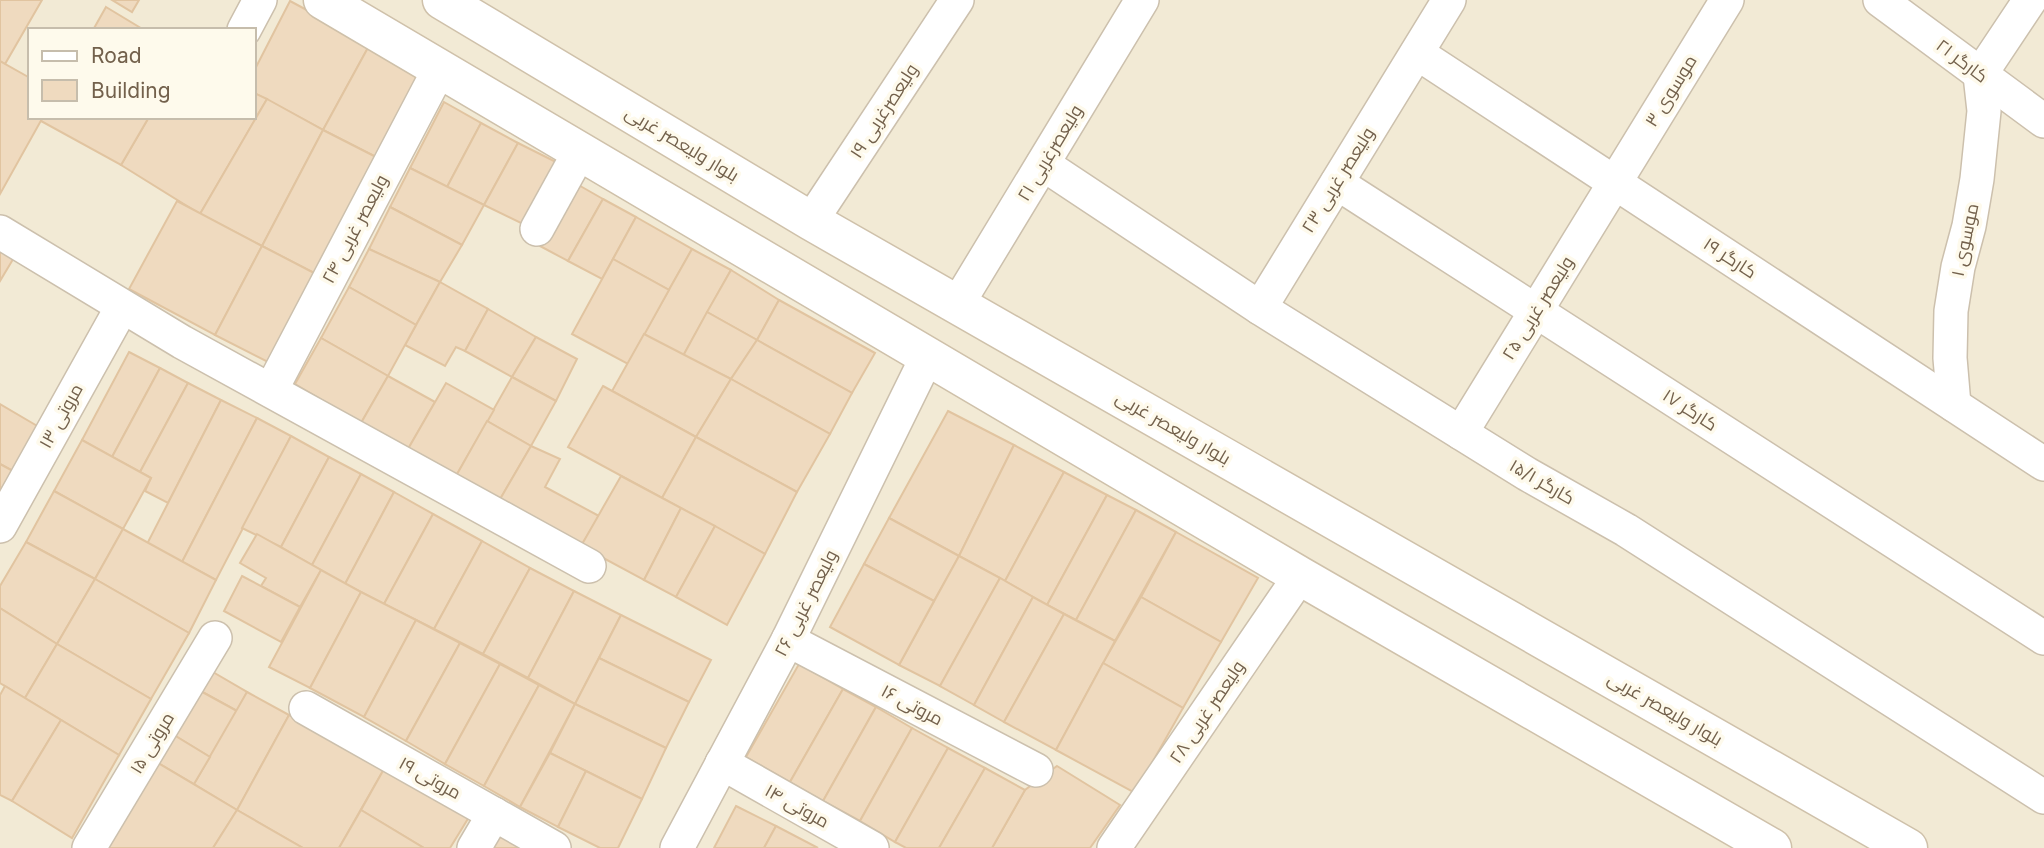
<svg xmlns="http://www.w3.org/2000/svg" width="2044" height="848" font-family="Inter,Cairo,sans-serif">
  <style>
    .residential { fill: #f2ead5; fill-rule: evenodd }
    .building { fill: #efdabf; stroke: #e1c4a0; stroke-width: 2 }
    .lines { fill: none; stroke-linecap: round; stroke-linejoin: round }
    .street-casing { stroke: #ccc0ad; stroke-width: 36 }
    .secondary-casing { stroke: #cfc1aa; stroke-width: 41 }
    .street { stroke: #fff; stroke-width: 33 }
    .secondary { stroke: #fff; stroke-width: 38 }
    .labels { text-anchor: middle; stroke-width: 7; stroke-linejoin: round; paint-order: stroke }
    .street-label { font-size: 18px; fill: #73614c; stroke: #fefaec }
  </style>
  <rect width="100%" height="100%" fill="#fbf7e6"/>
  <path class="residential" d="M0,0H2044V848H0ZM30,30H254V117H30Z"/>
  <g class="building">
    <polygon points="0,0 42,0 5,64 0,61"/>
    <polygon points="112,0 139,0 132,12"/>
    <polygon points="290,1 370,44 323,130 254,93 254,71"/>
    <polygon points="106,7 144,30 93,30"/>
    <polygon points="370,44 421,72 376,157 323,130"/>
    <polygon points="0,61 30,78 30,117 43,117 0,194"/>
    <polygon points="254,93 267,99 200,214 121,165 149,117 254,117"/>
    <polygon points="267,99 323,130 262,246 200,214"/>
    <polygon points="444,102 481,123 447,187 410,168"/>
    <polygon points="43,117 149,117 121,165 41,121"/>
    <polygon points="481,123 518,143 484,205 447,187"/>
    <polygon points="323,130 376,157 316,274 262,246"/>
    <polygon points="518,143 558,163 525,225 484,205"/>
    <polygon points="410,168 484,205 462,245 390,207"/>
    <polygon points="575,183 603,199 568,261 540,246"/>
    <polygon points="603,199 636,217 602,279 568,261"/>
    <polygon points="177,201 262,246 215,335 129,289"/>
    <polygon points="390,207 462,245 440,282 369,249"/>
    <polygon points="636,217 692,249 669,290 613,259"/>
    <polygon points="262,246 316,274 270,363 215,335"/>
    <polygon points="0,248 15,256 0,281"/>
    <polygon points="369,249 440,282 416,325 349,287"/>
    <polygon points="692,249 731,270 683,356 644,334"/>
    <polygon points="613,259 669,290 628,364 572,334"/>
    <polygon points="731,270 779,300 757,340 707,312"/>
    <polygon points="440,282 488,309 465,351 456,347 445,366 405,345"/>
    <polygon points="349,287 416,325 388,376 321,338"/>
    <polygon points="779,300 875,353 852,393 757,340"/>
    <polygon points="488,309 536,337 512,377 465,351"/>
    <polygon points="707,312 757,340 731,379 683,356"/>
    <polygon points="644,334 731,379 696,437 612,391"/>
    <polygon points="536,337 577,359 556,401 512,377"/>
    <polygon points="321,338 388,376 361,423 295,384"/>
    <polygon points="757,340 852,393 830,434 731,379"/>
    <polygon points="129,352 160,368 112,457 82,440"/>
    <polygon points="160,368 188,383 140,472 112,457"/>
    <polygon points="388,376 435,402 408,449 361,423"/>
    <polygon points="512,377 556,401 531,446 487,421"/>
    <polygon points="731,379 830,434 797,492 696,437"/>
    <polygon points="188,383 221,400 168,503 145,491 151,478 140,472"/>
    <polygon points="446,383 494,410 456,476 408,449"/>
    <polygon points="603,386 696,437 662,498 568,447"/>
    <polygon points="221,400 257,418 182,562 147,544"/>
    <polygon points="0,404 39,427 13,471 0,464"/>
    <polygon points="948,411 1014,445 959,556 889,518"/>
    <polygon points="257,418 291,436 216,580 182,562"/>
    <polygon points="487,421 531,446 499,501 456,476"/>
    <polygon points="291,436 329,457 281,547 242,528"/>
    <polygon points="696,437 797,492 765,554 662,498"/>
    <polygon points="82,440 151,478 123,529 54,491"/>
    <polygon points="1014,445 1064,472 1005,581 959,556"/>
    <polygon points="531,446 560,459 545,487 599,516 581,546 499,501"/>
    <polygon points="329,457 361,474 312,565 281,547"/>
    <polygon points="0,464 13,471 0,491"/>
    <polygon points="1064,472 1107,495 1047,605 1005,581"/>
    <polygon points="361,474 394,492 345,584 312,565"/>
    <polygon points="621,476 681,508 644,580 581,546"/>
    <polygon points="54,491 123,529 95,579 26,542"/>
    <polygon points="394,492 433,514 384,604 345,584"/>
    <polygon points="1107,495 1136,510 1076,620 1047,605"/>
    <polygon points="681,508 715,526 676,597 644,580"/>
    <polygon points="1136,510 1176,532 1115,641 1076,620"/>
    <polygon points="433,514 482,541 434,629 384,604"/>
    <polygon points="889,518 959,556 934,601 864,564"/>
    <polygon points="715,526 765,554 727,625 676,597"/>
    <polygon points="123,529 216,580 189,633 95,579"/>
    <polygon points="1176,532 1258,578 1221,642 1141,597"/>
    <polygon points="257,534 321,570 300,607 261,586 266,578 240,563"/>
    <polygon points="482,541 530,568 483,654 434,629"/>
    <polygon points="26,542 95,579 57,644 0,608 0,586"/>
    <polygon points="959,556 1000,578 940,686 899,665"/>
    <polygon points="864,564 934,601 899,665 830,627"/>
    <polygon points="530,568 574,591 528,678 483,654"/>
    <polygon points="321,570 361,592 310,688 269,667"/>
    <polygon points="242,576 300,607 281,642 224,611"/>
    <polygon points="1000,578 1033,597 974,705 940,686"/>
    <polygon points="95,579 189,633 151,699 57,644"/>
    <polygon points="574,591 621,615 575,704 528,678"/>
    <polygon points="361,592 416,620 364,717 310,688"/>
    <polygon points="1033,597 1064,614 1004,722 974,705"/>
    <polygon points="1141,597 1221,642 1183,708 1103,663"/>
    <polygon points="0,608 57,644 25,698 0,683"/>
    <polygon points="1064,614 1115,641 1056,750 1004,722"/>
    <polygon points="621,615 711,660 689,702 599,658"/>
    <polygon points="416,620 460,643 406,741 364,717"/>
    <polygon points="460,643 500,664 445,764 406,741"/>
    <polygon points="57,644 151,699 119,755 25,698"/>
    <polygon points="599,658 689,702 666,748 575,704"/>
    <polygon points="1103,663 1183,708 1135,793 1056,750"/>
    <polygon points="500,664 539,685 484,786 445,764"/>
    <polygon points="799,664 843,689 790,782 746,757"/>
    <polygon points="206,668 247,692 237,711 195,688"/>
    <polygon points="539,685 575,704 520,807 484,786"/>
    <polygon points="5,686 61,720 12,801 0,795 0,695"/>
    <polygon points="195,688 237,711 210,757 169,732"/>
    <polygon points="843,689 876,707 823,801 790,782"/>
    <polygon points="247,692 289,715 237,810 194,784"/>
    <polygon points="575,704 666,748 642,799 550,753"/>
    <polygon points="876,707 912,728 860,821 823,801"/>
    <polygon points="289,715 384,769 339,848 303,848 237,810"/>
    <polygon points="61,720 119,755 72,838 12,801"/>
    <polygon points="912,728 948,748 895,842 860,821"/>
    <polygon points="169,732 210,757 194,784 153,760"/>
    <polygon points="948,748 985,768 939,848 906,848 895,842"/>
    <polygon points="550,753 586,771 558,827 520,807"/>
    <polygon points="153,760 237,810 213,848 100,848"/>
    <polygon points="1057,766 1120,805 1090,848 992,848 1025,790"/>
    <polygon points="985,768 1025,790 992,848 939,848"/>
    <polygon points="384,769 469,817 450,848 424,848 361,810"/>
    <polygon points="586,771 642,799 618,848 600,848 558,827"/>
    <polygon points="736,806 776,826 764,848 714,848"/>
    <polygon points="237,810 303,848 213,848"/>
    <polygon points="361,810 424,848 339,848"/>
    <polygon points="776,826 818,848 764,848"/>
    <polygon points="500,835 522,848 493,848"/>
  </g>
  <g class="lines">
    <g class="street-casing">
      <g id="street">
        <polyline points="1880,0 2044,121"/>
        <polyline points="244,30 260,0"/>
        <polyline points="1417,53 2044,464"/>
        <polyline points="1043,164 1260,308 1527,474 1626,530 2044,797"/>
        <polyline points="1337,183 2044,638"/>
        <polyline points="811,221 957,0"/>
        <polyline points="537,229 580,151"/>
        <polyline points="0,232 182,342 589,566"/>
        <polyline points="957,305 1142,0"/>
        <polyline points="1260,308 1449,0"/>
        <polyline points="271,390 440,68"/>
        <polyline points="1954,405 1950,358 1951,311 1958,267 1969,226 1977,179 1984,111 1980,75 2030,0"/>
        <polyline points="1461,433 1727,0"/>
        <polyline points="0,526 122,307"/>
        <polyline points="788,640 1036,770"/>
        <polyline points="306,708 554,848"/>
        <polyline points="722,763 872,848"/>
        <polyline points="89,848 215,638"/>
        <polyline points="474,848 494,814"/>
        <polyline points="677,848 788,640 928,355"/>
        <polyline points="1114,848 1300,576"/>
      </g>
    </g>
    <g class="secondary-casing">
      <g id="secondary">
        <polyline points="323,0 1300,576 1772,848"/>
        <polyline points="442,0 811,221 1908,848"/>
      </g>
    </g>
    <use href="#street" class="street"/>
    <use href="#secondary" class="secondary"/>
  </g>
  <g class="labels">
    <g class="street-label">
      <text transform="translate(1962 61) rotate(37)" y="6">کارگر ۲۱</text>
      <text transform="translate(1671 91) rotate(-58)" y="6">موسوی ۳</text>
      <text transform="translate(884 111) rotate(-57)" y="6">ولیعصرغربی ۱۹</text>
      <text transform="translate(682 144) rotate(31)" y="6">بلوار ولیعصر غربی</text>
      <text transform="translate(1050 153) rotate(-59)" y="6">ولیعصرغربی ۲۱</text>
      <text transform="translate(1338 180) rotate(-58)" y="6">ولیعصر غربی ۲۳</text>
      <text transform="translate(355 229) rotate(-62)" y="6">ولیعصر غربی ۲۴</text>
      <text transform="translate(1965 240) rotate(-78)" y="6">موسوی ۱</text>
      <text transform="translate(1730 258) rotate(33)" y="6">کارگر ۱۹</text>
      <text transform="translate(1538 308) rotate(-58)" y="6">ولیعصر غربی ۲۵</text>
      <text transform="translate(1690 410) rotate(33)" y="6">کارگر ۱۷</text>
      <text transform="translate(61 416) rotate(-61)" y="6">مروتی ۱۳</text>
      <text transform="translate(1173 428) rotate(30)" y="6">بلوار ولیعصر غربی</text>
      <text transform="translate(1542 482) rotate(30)" y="6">کارگر ۱۵/۱</text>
      <text transform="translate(806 603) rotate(-63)" y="6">ولیعصر غربی ۲۶</text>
      <text transform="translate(912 705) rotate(28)" y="6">مروتی ۱۶</text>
      <text transform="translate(1665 709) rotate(30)" y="6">بلوار ولیعصر غربی</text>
      <text transform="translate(1207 712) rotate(-56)" y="6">ولیعصر غربی ۲۸</text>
      <text transform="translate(152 743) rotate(-59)" y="6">مروتی ۱۵</text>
      <text transform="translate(430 778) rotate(29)" y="6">مروتی ۱۹</text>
      <text transform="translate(797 806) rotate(29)" y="6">مروتی ۱۴</text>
    </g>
  </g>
  <rect x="28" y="28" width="228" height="91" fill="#fefaec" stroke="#c6bdac" stroke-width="2"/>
  <rect x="42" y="51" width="35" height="10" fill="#ffffff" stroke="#c6bdac" stroke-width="2"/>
  <text x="91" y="63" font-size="21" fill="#73614c">Road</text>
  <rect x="42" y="80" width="35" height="21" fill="#efdabf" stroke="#c6bdac" stroke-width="2"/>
  <text x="91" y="98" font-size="21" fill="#73614c">Building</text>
</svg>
